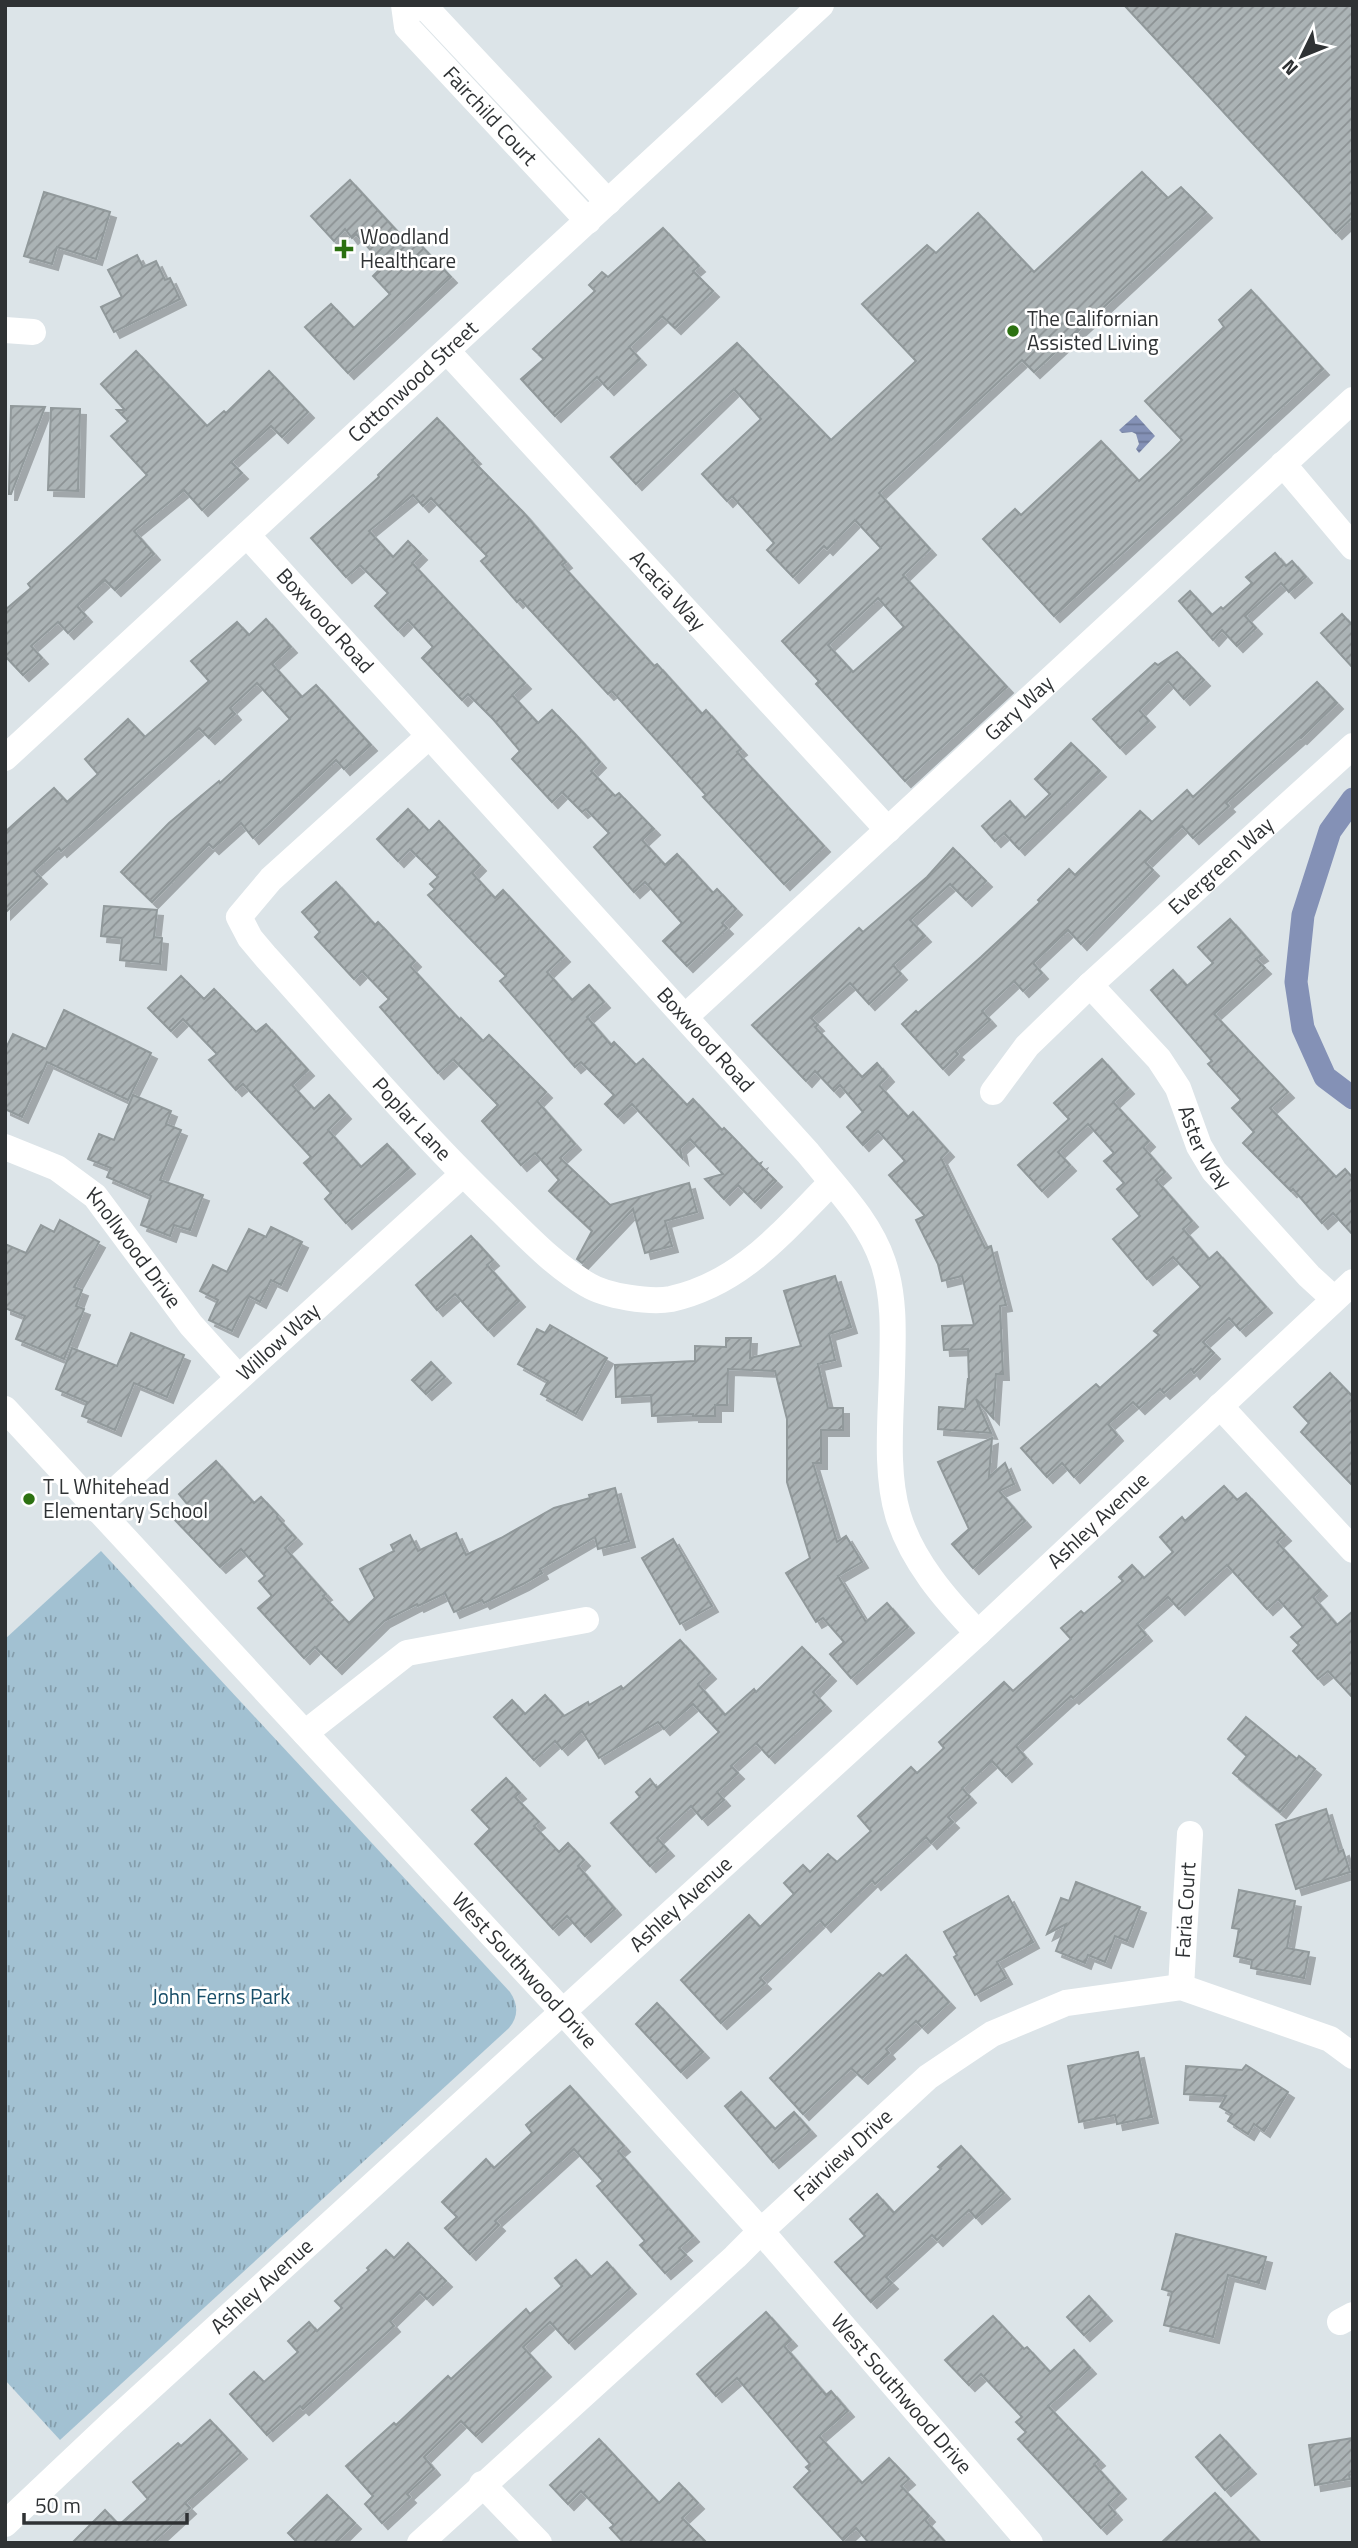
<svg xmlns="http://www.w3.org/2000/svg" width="1358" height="2548" font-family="'Titillium Web',sans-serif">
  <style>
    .grass { fill: url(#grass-tufts) }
    .water { fill: url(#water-rules) }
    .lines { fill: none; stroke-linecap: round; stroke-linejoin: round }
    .canal { stroke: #8491b6; stroke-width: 23 }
    .building { fill: url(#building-hatch); stroke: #91999b; stroke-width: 2; fill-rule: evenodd; filter: url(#shadow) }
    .minor { stroke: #fff; stroke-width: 26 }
    .poi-dot { fill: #2c7111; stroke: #fff; stroke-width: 2.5 }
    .labels { text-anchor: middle; stroke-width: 5; stroke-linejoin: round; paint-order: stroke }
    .street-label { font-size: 21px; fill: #2f3234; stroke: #fff }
    .poi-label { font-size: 21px; fill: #2f3234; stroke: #fff; text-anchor: start }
    .park-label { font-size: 21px; fill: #194f69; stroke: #fff }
  </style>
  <defs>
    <pattern id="grass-tufts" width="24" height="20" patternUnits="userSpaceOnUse" patternTransform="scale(1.75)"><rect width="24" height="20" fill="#a2c1d2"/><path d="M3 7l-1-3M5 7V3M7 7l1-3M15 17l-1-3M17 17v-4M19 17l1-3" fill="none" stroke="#849dab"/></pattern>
    <pattern id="water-rules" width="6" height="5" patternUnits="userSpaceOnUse" patternTransform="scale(1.75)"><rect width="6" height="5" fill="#8491b6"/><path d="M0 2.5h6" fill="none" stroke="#6c7795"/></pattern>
    <pattern id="building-hatch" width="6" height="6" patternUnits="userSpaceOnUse" patternTransform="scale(1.75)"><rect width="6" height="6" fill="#abb3b5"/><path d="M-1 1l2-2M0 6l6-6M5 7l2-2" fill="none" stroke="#8c9294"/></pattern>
    <filter id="shadow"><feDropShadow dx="6" dy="6" stdDeviation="0" flood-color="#0004"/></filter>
  </defs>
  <rect width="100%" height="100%" fill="#dce4e8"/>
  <path class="grass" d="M101,1551L510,1992C518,2004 519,2016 509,2028L60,2440L5,2380V1639Z"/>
  <polygon class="water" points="1136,415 1155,436 1139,453 1136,449 1139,444 1136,434 1132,432 1122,433 1119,430"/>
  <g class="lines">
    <polyline class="canal" points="1353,799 1330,831 1303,915 1296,982 1303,1028 1325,1077 1353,1098"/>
  </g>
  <g class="building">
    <polygon points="1124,5 1353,5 1353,217 1336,233"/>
    <path d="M1142,172L1168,198L1181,187L1206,212L1034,372L1022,360L879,493L930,549L903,575L1007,687L905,781L816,684L819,681L782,641L881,548L855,520L827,549L824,546L793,577L767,550L774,543L732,496L727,501L702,474L761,419L734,389L636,484L611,457L737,343L831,440L916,361L862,304L927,245L936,253L978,213L1034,272ZM878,598L904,627L853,672L828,645Z"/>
    <polygon points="350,180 408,243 414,238 451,277 348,373 305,327 331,304 354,328 390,294 373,276 384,265 356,234 352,238 345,229 334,241 311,216"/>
    <polygon points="44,192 110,212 96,259 57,247 52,264 24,256"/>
    <polygon points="663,228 699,266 693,271 713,291 675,328 662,316 629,347 640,359 608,389 597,377 555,416 521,379 544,359 533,349 595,291 589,285 602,272 608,277"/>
    <polygon points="137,255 143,267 156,261 165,280 170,278 180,299 114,332 101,307 122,297 108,270"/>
    <polygon points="1251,290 1323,369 1054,616 983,539 1015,509 1021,515 1101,441 1139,481 1170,452 1182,440 1145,401 1224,327 1219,320"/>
    <polygon points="136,351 207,426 224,411 226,413 269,371 308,412 282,437 271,426 231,462 242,473 202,510 184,490 134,531 154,554 115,590 105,580 77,606 86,616 68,633 58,622 31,646 42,658 23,675 5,656 5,610 31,588 28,584 147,475 111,436 128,421 117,410 125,410 101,384"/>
    <polygon points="11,406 45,407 11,494 9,494"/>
    <polygon points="51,408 80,409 78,491 48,490"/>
    <polygon points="437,418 475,458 472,460 523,512 566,562 562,565 654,666 657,664 702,714 706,710 741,749 737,752 824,846 784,884 703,797 706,795 612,691 608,694 520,599 517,602 481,561 487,556 431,498 423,506 413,495 369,531 393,557 408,541 421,554 412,563 525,683 512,695 538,723 552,710 576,735 600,762 591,771 615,796 619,793 654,829 642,840 665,865 677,854 713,893 717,889 736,909 722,923 727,928 687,966 663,941 682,923 645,882 634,892 594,847 609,833 586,809 582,812 562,792 552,802 512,759 520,751 493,719 468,694 462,700 422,658 433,647 408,620 398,630 375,606 388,593 360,565 346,577 311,538 379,477 378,475"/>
    <polygon points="1275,553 1286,566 1292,561 1306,577 1289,592 1281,583 1245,616 1256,628 1237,646 1222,630 1213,640 1179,601 1190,591 1212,615 1221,607 1223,609 1252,583 1246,577"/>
    <polygon points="1342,614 1353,626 1353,668 1321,633"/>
    <polygon points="266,619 291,647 272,664 302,697 316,685 371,745 344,769 336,760 253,838 241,823 213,848 209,844 152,902 121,872 169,823 219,781 220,783 290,719 257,683 230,708 235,714 209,738 199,728 61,851 59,848 34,871 41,878 5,913 5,832 54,788 67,802 98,774 85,759 128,719 145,737 209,681 191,661 237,622 249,635"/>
    <polygon points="1177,652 1204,680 1184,699 1168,681 1139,710 1149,721 1120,748 1093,719 1155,663 1158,665"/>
    <polygon points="1317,682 1337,703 1301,738 1300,737 1226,803 1229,806 1193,838 1182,826 1145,862 1153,870 1081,944 1068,930 1033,963 1042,973 1023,991 1014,981 982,1011 990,1020 955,1051 958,1054 943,1069 902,1024 916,1011 918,1013 981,957 1040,902 1038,900 1069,869 1075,875 1140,811 1152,822 1187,790 1193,797"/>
    <polygon points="1071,743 1100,771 1019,849 1004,833 995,841 982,826 1010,801 1025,818 1050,794 1035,779"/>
    <polygon points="408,809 429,831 439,821 480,865 472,873 495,898 503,890 564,956 547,972 572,1000 589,985 604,1002 587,1017 611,1045 614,1042 636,1065 643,1059 687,1105 693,1099 722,1130 724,1128 759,1164 761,1163 760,1165 776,1181 755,1202 738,1185 724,1199 705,1179 723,1174 690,1139 680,1148 682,1158 632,1104 618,1117 605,1104 614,1095 581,1062 575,1067 500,981 506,976 428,895 435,889 430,884 438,877 410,849 398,861 377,839"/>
    <polygon points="953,848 986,881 966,900 950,884 910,920 925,936 893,965 901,974 869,1004 850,983 811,1018 818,1025 815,1027 862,1077 877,1063 888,1076 879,1085 908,1117 913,1112 948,1151 941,1158 985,1248 991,1246 1006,1305 1000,1306 1003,1374 996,1374 993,1418 976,1399 991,1433 938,1429 939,1407 965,1409 968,1378 969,1382 968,1349 944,1350 942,1326 974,1325 962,1276 942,1281 938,1264 916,1220 925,1216 889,1175 905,1161 878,1131 863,1145 847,1127 863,1112 840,1085 834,1091 815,1071 806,1081 752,1025 859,928 863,932 927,877"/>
    <polygon points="336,882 375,925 378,922 415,961 410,966 460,1020 461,1018 483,1041 489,1035 546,1092 537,1101 575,1144 560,1158 610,1205 689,1183 697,1212 665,1221 672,1246 645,1253 633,1209 582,1263 577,1259 592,1231 549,1191 559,1180 535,1153 521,1165 482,1121 498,1105 453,1059 438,1073 380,1007 389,999 362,971 354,979 315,937 320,932 302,912"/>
    <polygon points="104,906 157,910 154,937 162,938 160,964 120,960 122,938 101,936"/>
    <polygon points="1230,919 1262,955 1256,959 1265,968 1214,1014 1288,1092 1270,1108 1336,1177 1345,1169 1353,1178 1353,1235 1333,1213 1322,1223 1293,1189 1291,1191 1243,1143 1254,1132 1232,1108 1241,1100 1208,1064 1212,1061 1151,990 1173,970 1187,986 1213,963 1198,947"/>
    <polygon points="181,976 204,999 214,989 256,1032 266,1024 308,1070 292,1085 314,1109 329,1095 345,1113 328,1130 361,1167 387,1144 409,1168 346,1223 325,1199 331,1193 304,1163 311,1157 243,1084 236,1090 209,1060 217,1054 183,1019 171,1031 148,1008"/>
    <polygon points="64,1010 151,1053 128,1100 47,1062 22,1117 5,1109 5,1050 13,1034 46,1049"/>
    <polygon points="1102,1059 1128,1088 1113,1102 1149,1141 1143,1147 1165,1172 1156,1180 1192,1221 1183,1229 1209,1259 1217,1252 1266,1307 1240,1330 1229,1318 1203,1342 1214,1353 1194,1373 1191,1369 1164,1393 1160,1389 1139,1408 1133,1402 1108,1424 1117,1435 1074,1477 1062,1463 1047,1477 1021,1448 1096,1384 1100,1388 1159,1335 1154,1331 1201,1287 1173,1257 1147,1279 1113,1239 1140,1216 1117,1189 1124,1183 1104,1161 1114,1153 1088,1124 1058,1152 1070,1165 1042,1191 1018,1165 1069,1119 1054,1103"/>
    <polygon points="133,1095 171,1111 166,1124 181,1130 160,1180 203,1195 190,1230 174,1225 170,1236 141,1225 151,1196 107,1177 111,1168 88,1159 99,1134 114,1140"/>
    <polygon points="60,1220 99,1242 74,1287 82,1290 76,1306 84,1309 64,1359 16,1339 25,1316 5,1308 5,1244 26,1253 41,1225 54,1232"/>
    <polygon points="271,1227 302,1242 281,1285 271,1280 260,1302 249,1296 232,1331 209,1320 218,1300 200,1291 213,1265 227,1272 249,1229 266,1237"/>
    <polygon points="471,1236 493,1260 487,1265 519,1301 488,1330 455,1294 437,1310 416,1285"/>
    <polygon points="835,1276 851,1327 829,1334 835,1360 818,1364 828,1408 843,1408 843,1430 821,1430 821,1463 813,1463 837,1542 846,1536 862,1562 838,1576 866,1622 887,1603 908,1627 851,1678 830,1654 844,1642 823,1618 816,1622 786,1573 810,1558 787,1482 787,1419 775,1371 728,1369 727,1405 715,1405 715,1416 693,1416 693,1414 652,1416 651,1395 616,1397 615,1365 695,1361 695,1346 726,1347 726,1338 751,1338 750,1358 801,1346 784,1291"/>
    <polygon points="550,1325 607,1358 576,1414 541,1394 548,1381 518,1364 537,1329 545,1333"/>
    <polygon points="131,1333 184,1355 167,1397 134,1383 115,1430 82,1416 87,1402 56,1389 72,1348 117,1366"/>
    <polygon points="431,1362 445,1377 426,1394 412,1380"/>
    <polygon points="1330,1373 1353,1397 1353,1486 1301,1432 1309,1423 1294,1407"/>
    <polygon points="992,1438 989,1477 1005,1463 1014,1484 999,1491 1025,1521 973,1568 952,1544 969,1529 938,1462"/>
    <polygon points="216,1461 254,1503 261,1497 278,1515 277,1517 296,1538 285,1548 326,1594 323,1596 349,1623 375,1598 360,1569 394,1551 391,1545 410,1535 418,1551 456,1533 466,1555 501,1538 554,1508 590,1498 589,1495 615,1488 629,1541 598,1549 595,1537 540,1569 542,1573 523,1584 484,1603 482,1600 454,1612 445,1593 418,1606 417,1604 384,1621 336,1668 315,1647 304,1658 258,1608 272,1596 259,1581 265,1576 241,1549 220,1567 173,1518 188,1505 179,1494"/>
    <polygon points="1224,1486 1237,1500 1246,1493 1285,1535 1277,1542 1321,1590 1313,1597 1337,1625 1353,1611 1353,1698 1328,1671 1318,1679 1293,1651 1299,1645 1291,1637 1303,1627 1278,1599 1267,1609 1227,1565 1179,1609 1168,1597 1137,1624 1146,1635 1073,1698 1071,1696 1016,1746 1026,1758 1006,1776 992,1761 962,1788 970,1797 948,1817 953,1822 931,1843 926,1837 875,1884 872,1880 825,1926 820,1920 760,1978 765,1983 721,2023 681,1980 749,1915 760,1927 794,1894 784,1883 803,1865 810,1872 828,1854 837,1862 871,1831 858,1816 911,1767 917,1773 944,1748 939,1742 1004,1682 1013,1691 1071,1639 1061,1628 1081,1611 1084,1614 1123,1581 1119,1577 1132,1565 1144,1578 1173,1552 1160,1537 1182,1517 1185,1521"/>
    <polygon points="673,1539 712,1606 680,1624 642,1558"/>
    <polygon points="680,1640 710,1673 698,1684 725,1715 754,1689 756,1692 802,1647 830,1675 813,1692 825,1705 769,1757 756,1743 731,1766 738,1773 717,1792 724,1800 702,1819 691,1806 657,1838 668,1850 650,1866 611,1823 640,1797 636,1792 650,1779 657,1788 719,1732 693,1704 664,1729 658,1722 599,1758 582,1731 562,1749 555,1741 534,1760 494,1717 512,1700 525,1714 545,1695 564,1716 588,1702 589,1705 621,1686 623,1689"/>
    <polygon points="1246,1717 1297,1759 1299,1756 1315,1769 1280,1812 1233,1773 1247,1756 1228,1739"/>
    <polygon points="506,1778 520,1793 515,1797 539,1822 534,1826 559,1852 568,1843 584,1860 578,1866 615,1909 585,1936 567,1916 553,1929 475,1844 490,1829 472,1810"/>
    <polygon points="1326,1809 1339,1852 1343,1850 1350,1872 1296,1889 1276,1825"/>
    <polygon points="1076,1882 1140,1907 1127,1941 1115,1936 1105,1962 1088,1955 1085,1963 1056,1951 1066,1924 1047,1934 1061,1898 1069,1901"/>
    <polygon points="1239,1890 1295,1901 1287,1948 1309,1952 1304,1978 1251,1968 1252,1960 1234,1956 1239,1929 1232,1928"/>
    <polygon points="1008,1896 1033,1942 997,1962 1006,1978 975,1995 954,1957 957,1955 944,1932"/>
    <polygon points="906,1955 949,2002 922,2027 916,2021 886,2049 889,2053 862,2078 851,2068 803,2114 770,2078 879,1973 883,1976"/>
    <polygon points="657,2003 703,2052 681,2072 636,2024"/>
    <polygon points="1138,2052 1152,2117 1117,2124 1115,2115 1079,2122 1068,2066"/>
    <polygon points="1246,2065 1288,2092 1264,2131 1254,2124 1248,2134 1228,2121 1232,2114 1220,2107 1226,2096 1184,2094 1186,2066 1242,2070"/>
    <polygon points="570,2086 624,2146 618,2151 693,2236 679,2248 686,2255 665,2273 640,2245 645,2241 597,2186 603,2181 574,2149 495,2221 499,2225 470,2254 445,2228 457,2217 442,2202 486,2159 494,2168 532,2133 526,2125"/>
    <polygon points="741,2092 775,2129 794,2112 810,2130 773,2162 725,2106"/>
    <polygon points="961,2146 1004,2193 976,2218 969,2210 937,2240 932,2235 886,2277 892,2283 871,2302 835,2262 865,2236 850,2219 877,2194 894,2213 941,2169 938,2167"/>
    <polygon points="1176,2234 1266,2257 1259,2283 1228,2275 1213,2337 1164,2325 1172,2292 1162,2289"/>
    <polygon points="408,2243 446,2281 427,2299 420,2292 390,2321 394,2326 303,2409 300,2406 267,2435 230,2394 254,2372 264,2382 298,2352 288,2341 309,2322 317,2331 342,2308 335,2301 369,2270 367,2268 386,2250 394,2258"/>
    <polygon points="576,2260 591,2277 607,2262 630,2288 569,2343 550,2322 523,2347 545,2371 476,2436 461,2421 424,2457 434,2469 407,2494 410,2497 382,2523 365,2504 373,2496 346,2466 394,2423 396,2425 448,2376 451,2379 526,2309 530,2314 562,2286 555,2278"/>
    <polygon points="1089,2296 1106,2315 1084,2335 1067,2317"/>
    <polygon points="766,2312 791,2340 784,2346 826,2395 831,2391 848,2411 819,2436 862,2483 889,2458 909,2479 901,2486 929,2516 925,2520 946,2543 869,2543 856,2528 843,2540 794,2487 810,2471 806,2467 810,2464 737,2378 716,2396 697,2374"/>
    <polygon points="993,2316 1024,2349 1027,2347 1050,2372 1074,2350 1090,2368 1048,2406 1099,2460 1094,2464 1120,2493 1108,2504 1116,2514 1101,2528 1018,2439 1026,2432 1016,2422 1022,2417 981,2374 969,2385 945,2360"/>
    <polygon points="210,2420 241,2453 185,2503 190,2508 152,2543 72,2543 105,2510 119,2525 148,2499 133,2482 178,2443 181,2446"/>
    <polygon points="1220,2435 1250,2468 1225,2490 1196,2457"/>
    <polygon points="1353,2438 1353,2474 1349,2475 1350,2479 1315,2485 1309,2445"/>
    <polygon points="599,2439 659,2503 679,2483 698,2503 682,2518 707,2543 624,2543 610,2528 614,2525 581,2491 568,2504 550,2485"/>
    <polygon points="1215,2493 1261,2543 1161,2543"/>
    <polygon points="327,2495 355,2523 335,2543 298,2543 288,2533"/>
  </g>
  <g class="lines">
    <g class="minor">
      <path id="s1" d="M404,5L407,27L588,221"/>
      <polyline points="405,5 427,9 608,202"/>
      <polyline points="5,330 33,332"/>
      <path id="s2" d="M447,351L888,830"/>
      <polyline points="1283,464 1353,547"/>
      <path id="s3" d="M247,535L808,1153C835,1187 869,1220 883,1262C895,1297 893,1335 892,1372C891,1417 885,1472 898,1515C912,1561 945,1599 978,1633"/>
      <path id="s4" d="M428,737L271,879L239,917L250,938L266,957C342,1041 415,1128 496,1206C525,1234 553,1265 588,1285C606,1296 650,1303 671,1299C742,1283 782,1232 831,1183"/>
      <path id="s5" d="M5,758L821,5"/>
      <path id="s6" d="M1090,985L1159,1059L1178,1088L1199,1146L1214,1171L1309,1276L1334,1299"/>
      <path id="s7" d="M685,1017L1353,400"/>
      <path id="s8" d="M993,1092L1027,1046L1090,985L1353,746"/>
      <path id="s9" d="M5,1147L57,1168L95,1196L191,1325L238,1377"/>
      <polyline points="1220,1406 1353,1550"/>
      <path id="s10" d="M5,1409L564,2013L761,2231L1030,2543"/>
      <path id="s11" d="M95,1509L463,1174"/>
      <polyline points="305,1733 407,1653 586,1620"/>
      <path id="s12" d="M1181,1987L1190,1834"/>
      <polyline points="1340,2322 1353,2315"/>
      <polyline points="482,2484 539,2543"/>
      <path id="s13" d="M5,2524L114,2421L978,1633L1353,1282"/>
      <path id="s14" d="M420,2543L735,2257L761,2231L928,2077L992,2034L1066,2003L1181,1987L1330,2039L1353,2056"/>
    </g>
  </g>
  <g class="poi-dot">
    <path d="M340.5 238.5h7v7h7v7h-7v7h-7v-7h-7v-7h7z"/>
    <circle cx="1013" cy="331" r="7"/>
    <circle cx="29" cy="1499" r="7"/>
  </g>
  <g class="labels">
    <g class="street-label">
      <text dy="7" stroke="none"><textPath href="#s1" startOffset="144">Fairchild Court</textPath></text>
      <text dy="7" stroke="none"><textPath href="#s5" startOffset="555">Cottonwood Street</textPath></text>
      <text dy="7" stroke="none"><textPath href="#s2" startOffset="326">Acacia Way</textPath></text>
      <text dy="7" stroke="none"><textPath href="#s3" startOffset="116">Boxwood Road</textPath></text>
      <text dy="7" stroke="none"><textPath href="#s7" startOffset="455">Gary Way</textPath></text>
      <text dy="7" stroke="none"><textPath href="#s8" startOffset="322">Evergreen Way</textPath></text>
      <text dy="7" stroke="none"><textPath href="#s3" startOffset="682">Boxwood Road</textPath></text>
      <text dy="7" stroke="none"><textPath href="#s4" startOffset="528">Poplar Lane</textPath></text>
      <text dy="7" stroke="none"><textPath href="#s6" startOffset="201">Aster Way</textPath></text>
      <text dy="7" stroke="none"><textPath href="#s9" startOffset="168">Knollwood Drive</textPath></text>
      <text dy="7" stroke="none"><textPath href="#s11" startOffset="248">Willow Way</textPath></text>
      <text dy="7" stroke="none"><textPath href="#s13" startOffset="1484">Ashley Avenue</textPath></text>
      <text dy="7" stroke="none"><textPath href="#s13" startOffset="917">Ashley Avenue</textPath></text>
      <text dy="7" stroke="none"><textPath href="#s12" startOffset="77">Faria Court</textPath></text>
      <text dy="7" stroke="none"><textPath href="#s10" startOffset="765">West Southwood Drive</textPath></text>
      <text dy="7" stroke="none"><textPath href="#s14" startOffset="574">Fairview Drive</textPath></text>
      <text dy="7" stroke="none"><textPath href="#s13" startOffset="350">Ashley Avenue</textPath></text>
      <text dy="7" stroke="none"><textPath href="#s10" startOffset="1332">West Southwood Drive</textPath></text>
    </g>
    <g class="poi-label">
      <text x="360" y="244">Woodland<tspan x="360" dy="24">Healthcare</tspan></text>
      <text x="1027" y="326">The Californian<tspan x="1027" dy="24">Assisted Living</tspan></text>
      <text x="43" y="1494">T L Whitehead<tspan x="43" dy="24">Elementary School</tspan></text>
    </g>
    <g class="park-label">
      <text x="221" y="2004">John Ferns Park</text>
    </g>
  </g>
  <rect width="1358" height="2548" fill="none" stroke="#2f3234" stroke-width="14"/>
  <g transform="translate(1302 56) rotate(227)" stroke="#ffffff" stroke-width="5" paint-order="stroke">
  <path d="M0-5L12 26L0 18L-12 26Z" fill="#2f3234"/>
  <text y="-10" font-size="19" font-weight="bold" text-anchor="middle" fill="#2f3234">N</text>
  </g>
  <path d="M24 2513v10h163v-10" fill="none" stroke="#2f3234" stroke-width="3.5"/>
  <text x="35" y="2513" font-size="21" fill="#2f3234" stroke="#ffffff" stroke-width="5" paint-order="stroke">50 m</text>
</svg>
